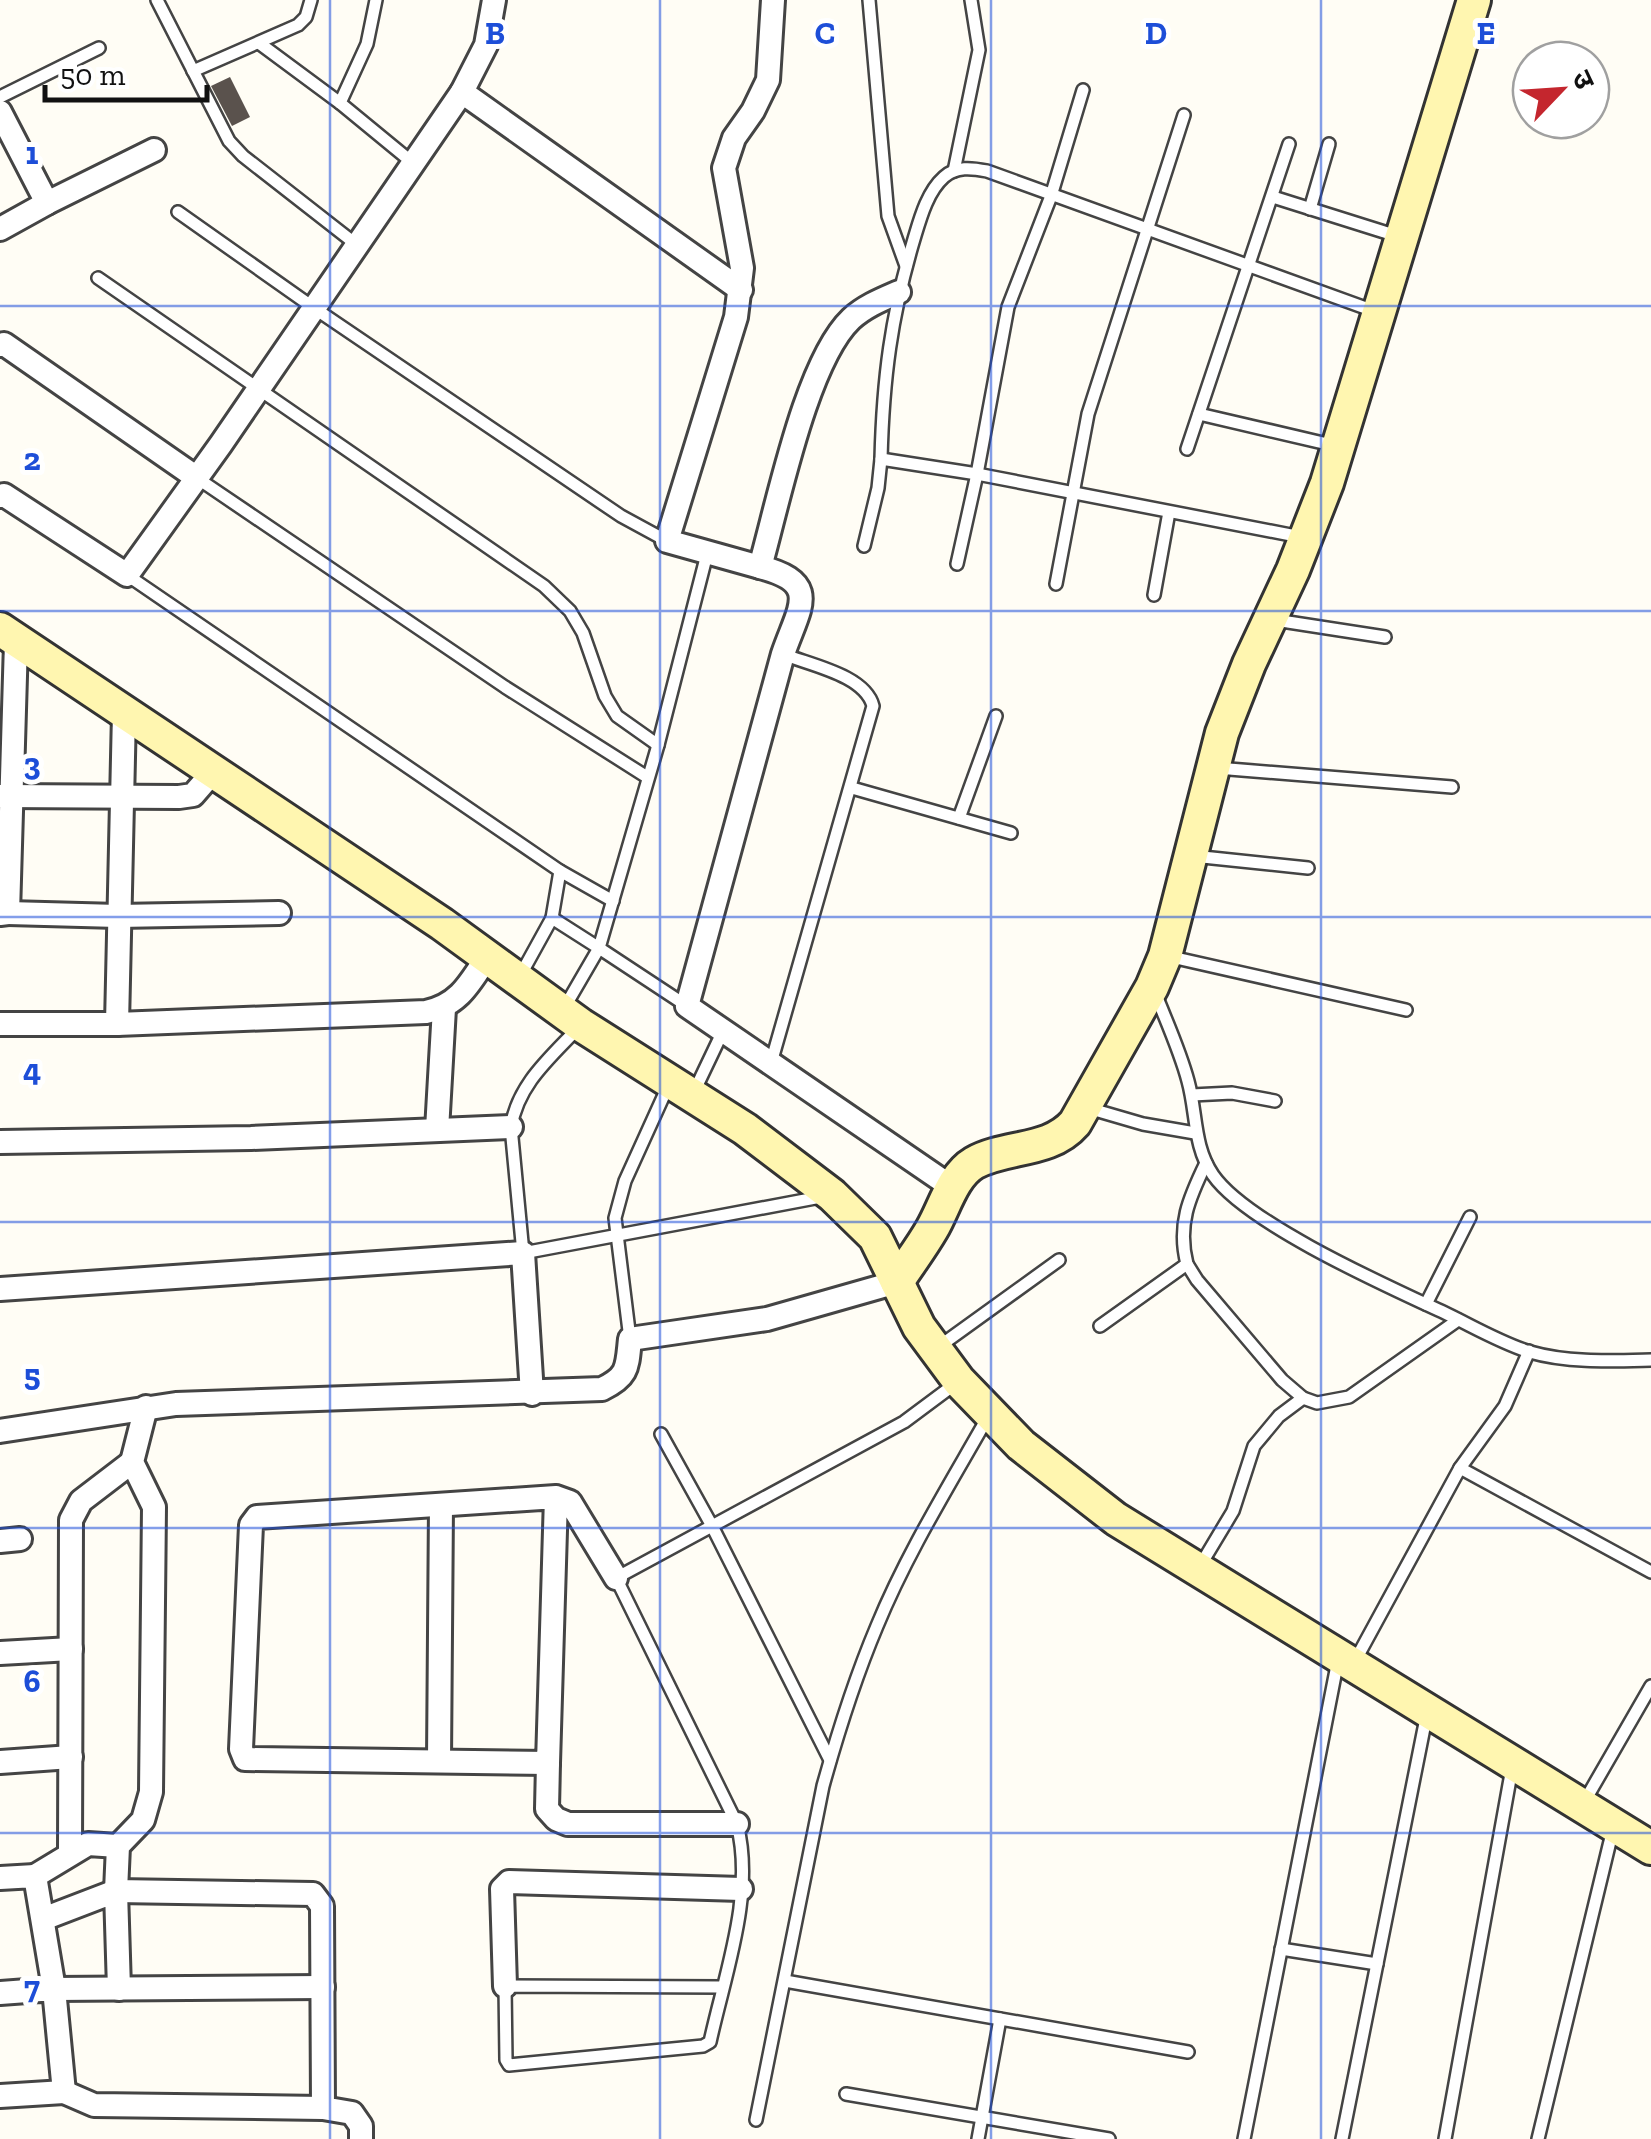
<svg xmlns="http://www.w3.org/2000/svg" width="1651" height="2139" font-family="'Zilla Slab','Noto Sans Devanagari',serif">
  <style>
    .building { fill: #5a524d }
    .lines { fill: none; stroke-linecap: round; stroke-linejoin: round }
    .lane-casing { stroke: #444; stroke-width: 16 }
    .street-casing { stroke: #444; stroke-width: 28 }
    .secondary-casing { stroke: #333; stroke-width: 38 }
    .lane { stroke: #fff; stroke-width: 11 }
    .street { stroke: #fff; stroke-width: 22 }
    .secondary { stroke: #fff6b0; stroke-width: 32 }
    .grid { fill: none; stroke: #1d4ed8; stroke-width: 2.5; stroke-opacity: 0.55 }
    .grid-label { font-size: 32px; text-anchor: middle; font-weight: bold; fill: #1d4ed8; stroke: #fff; stroke-width: 10; stroke-linejoin: round; paint-order: stroke }
  </style>
  <rect width="100%" height="100%" fill="#fffdf5"/>
  <polygon class="building" points="230,77 250,117 232,126 211,86"/>
  <g class="lines">
    <g class="lane-casing">
      <g id="lane">
        <polyline points="157,0 229,141 243,156 357,245"/>
        <polyline points="376,0 367,44 340,103 413,163"/>
        <polyline points="869,0 888,216 906,266"/>
        <polyline points="259,43 340,103"/>
        <polyline points="193,71 298,25 306,17 311,0"/>
        <polyline points="0,97 99,48"/>
        <polyline points="954,171 979,50 971,0"/>
        <polyline points="1273,197 1397,236"/>
        <polyline points="1310,209 1329,144"/>
        <polyline points="178,212 314,308 621,516 667,541"/>
        <polyline points="98,278 544,586 570,611 583,633 605,696 617,716 658,745"/>
        <polyline points="1199,414 1336,446"/>
        <polyline points="1187,449 1289,144"/>
        <path d="M881,459C883,379 891,316 914,239C920,219 927,192 944,177C956,166 972,168 987,171L1374,311"/>
        <polyline points="197,478 505,687 647,777"/>
        <polyline points="864,546 878,488 881,459 977,474 1301,537"/>
        <polyline points="957,564 977,474 1008,307 1051,196 1083,90"/>
        <polyline points="127,575 560,871 552,918 599,948 563,1010"/>
        <polyline points="1056,584 1088,414 1184,115"/>
        <polyline points="1154,595 1169,512"/>
        <polyline points="1275,620 1385,637"/>
        <polyline points="1217,768 1452,787"/>
        <polyline points="852,788 1011,833"/>
        <polyline points="959,818 996,716"/>
        <polyline points="1193,856 1308,868"/>
        <polyline points="560,871 613,901"/>
        <polyline points="1167,956 1406,1010"/>
        <polyline points="520,976 552,918"/>
        <path d="M1156,995C1167,1023 1180,1051 1188,1081C1197,1113 1193,1146 1213,1175C1247,1224 1389,1287 1447,1314C1474,1327 1501,1343 1530,1352C1568,1363 1611,1361 1651,1360"/>
        <polyline points="687,1006 599,948 658,745 707,554"/>
        <path d="M578,1028C550,1058 518,1084 511,1127L523,1253L826,1196"/>
        <path d="M771,1063L873,706C865,675 810,665 783,654"/>
        <polyline points="693,1094 723,1031"/>
        <polyline points="1192,1095 1232,1093 1275,1101"/>
        <polyline points="1088,1108 1143,1124 1195,1133"/>
        <path d="M1206,1163C1189,1198 1177,1225 1187,1264L1197,1280L1282,1380L1303,1398L1317,1403L1349,1397L1458,1320"/>
        <polyline points="1426,1304 1470,1217"/>
        <polyline points="1100,1326 1187,1264"/>
        <polyline points="630,1339 615,1218 625,1181 669,1084"/>
        <polyline points="937,1348 1059,1260"/>
        <polyline points="661,1434 712,1526 830,1760"/>
        <polyline points="1460,1468 1651,1572"/>
        <polyline points="1200,1566 1233,1511 1254,1446 1279,1416 1303,1398"/>
        <polyline points="1355,1661 1460,1468 1505,1406 1529,1351"/>
        <polyline points="1583,1804 1651,1686"/>
        <polyline points="1281,1949 1377,1964"/>
        <polyline points="785,1981 1188,2052"/>
        <path d="M722,1987L505,1986L506,2060L509,2065L703,2046L710,2042C725,1973 755,1894 737,1824L616,1578L904,1422L955,1384"/>
        <polyline points="846,2094 1109,2139"/>
        <path d="M756,2120L823,1786C838,1732 855,1678 877,1626C907,1553 950,1484 989,1415"/>
        <polyline points="978,2139 1000,2019"/>
        <polyline points="1244,2139 1338,1660"/>
        <polyline points="1342,2139 1427,1713"/>
        <polyline points="1445,2139 1512,1768"/>
        <polyline points="1538,2139 1613,1829"/>
      </g>
    </g>
    <g class="street-casing">
      <g id="street">
        <polyline points="462,92 486,45 494,0"/>
        <polyline points="0,112 47,203 0,229"/>
        <polyline points="47,203 154,150"/>
        <path d="M899,292C883,299 865,306 851,319C806,362 778,504 760,567C822,583 799,607 783,654L687,1006L953,1188"/>
        <polyline points="0,345 4,344 197,478"/>
        <polyline points="0,496 4,495 127,575 221,444 462,92 741,290"/>
        <polyline points="760,567 667,541 736,317 742,268 724,168 734,138 753,111 768,80 773,0"/>
        <path d="M124,713L117,1024L426,1012C459,1005 470,983 487,957"/>
        <polyline points="0,796 179,797 193,795 213,772"/>
        <polyline points="8,913 118,916 279,913"/>
        <polyline points="0,914 8,913 16,642"/>
        <polyline points="0,1024 117,1024"/>
        <polyline points="437,1130 444,1008"/>
        <polyline points="0,1142 251,1138 511,1127"/>
        <polyline points="0,1289 523,1253 532,1394"/>
        <polyline points="146,1407 132,1462 154,1507 151,1792 143,1820 118,1846 116,1891 313,1894 322,1906 323,2108 352,2113 361,2126 361,2139"/>
        <path d="M0,1431L176,1404L602,1389C629,1376 627,1367 630,1339L767,1319L897,1282"/>
        <polyline points="556,1497 548,1763 245,1759 241,1749 251,1525 257,1517 556,1497 570,1502 616,1578"/>
        <polyline points="0,1541 20,1539"/>
        <polyline points="0,1653 71,1649"/>
        <polyline points="439,1761 441,1505"/>
        <polyline points="0,1762 71,1757"/>
        <polyline points="548,1763 547,1809 556,1819 568,1824 737,1824"/>
        <polyline points="70,1853 71,1520 81,1501 132,1462"/>
        <polyline points="35,1876 88,1844 118,1846"/>
        <polyline points="0,1878 35,1876 54,1989 323,1987"/>
        <polyline points="43,1919 116,1891 119,1989"/>
        <polyline points="505,1986 502,1889 509,1882 741,1889"/>
        <polyline points="0,1993 54,1989 64,2092 0,2096"/>
        <polyline points="64,2092 94,2105 323,2108"/>
      </g>
    </g>
    <g class="secondary-casing">
      <g id="secondary">
        <polyline points="0,629 442,924 581,1025 745,1129 832,1195 875,1237 919,1327 959,1381 1021,1445 1116,1519 1651,1848"/>
        <path d="M897,1282C908,1265 921,1248 932,1229C944,1209 952,1176 974,1163C1006,1145 1049,1153 1075,1123L1152,987L1165,956L1222,733L1249,664L1293,570L1327,483L1474,0"/>
      </g>
    </g>
    <use href="#lane" class="lane"/>
    <use href="#street" class="street"/>
    <use href="#secondary" class="secondary"/>
  </g>
  <path class="grid" d="M330,0V2139M660,0V2139M991,0V2139M1321,0V2139M0,306H1651M0,611H1651M0,917H1651M0,1222H1651M0,1528H1651M0,1833H1651"/>
  <g class="grid-label">
    <text x="495" y="44">B</text>
    <text x="825" y="44">C</text>
    <text x="1156" y="44">D</text>
    <text x="1486" y="44">E</text>
    <text x="32" y="164">1</text>
    <text x="32" y="470">2</text>
    <text x="32" y="775">3</text>
    <text x="32" y="1081">4</text>
    <text x="32" y="1386">5</text>
    <text x="32" y="1692">6</text>
    <text x="32" y="1998">7</text>
  </g>
  <g transform="translate(1561 90) rotate(65)"><circle r="48" fill="#ffffff" stroke="#a0a0a0" stroke-width="2.5"/>
  <path d="M0-8L18 38L0 25L-18 38Z" fill="#c4262e"/>
  <text y="-15" font-size="28" font-weight="bold" text-anchor="middle" fill="#111111">उ</text>
  </g>
  <path d="M45 85v15h162v-15" fill="none" stroke="#111111" stroke-width="5"/>
  <text x="60" y="85" font-size="30" fill="#111111" stroke="#ffffff" stroke-width="8" paint-order="stroke">50 m</text>
</svg>
